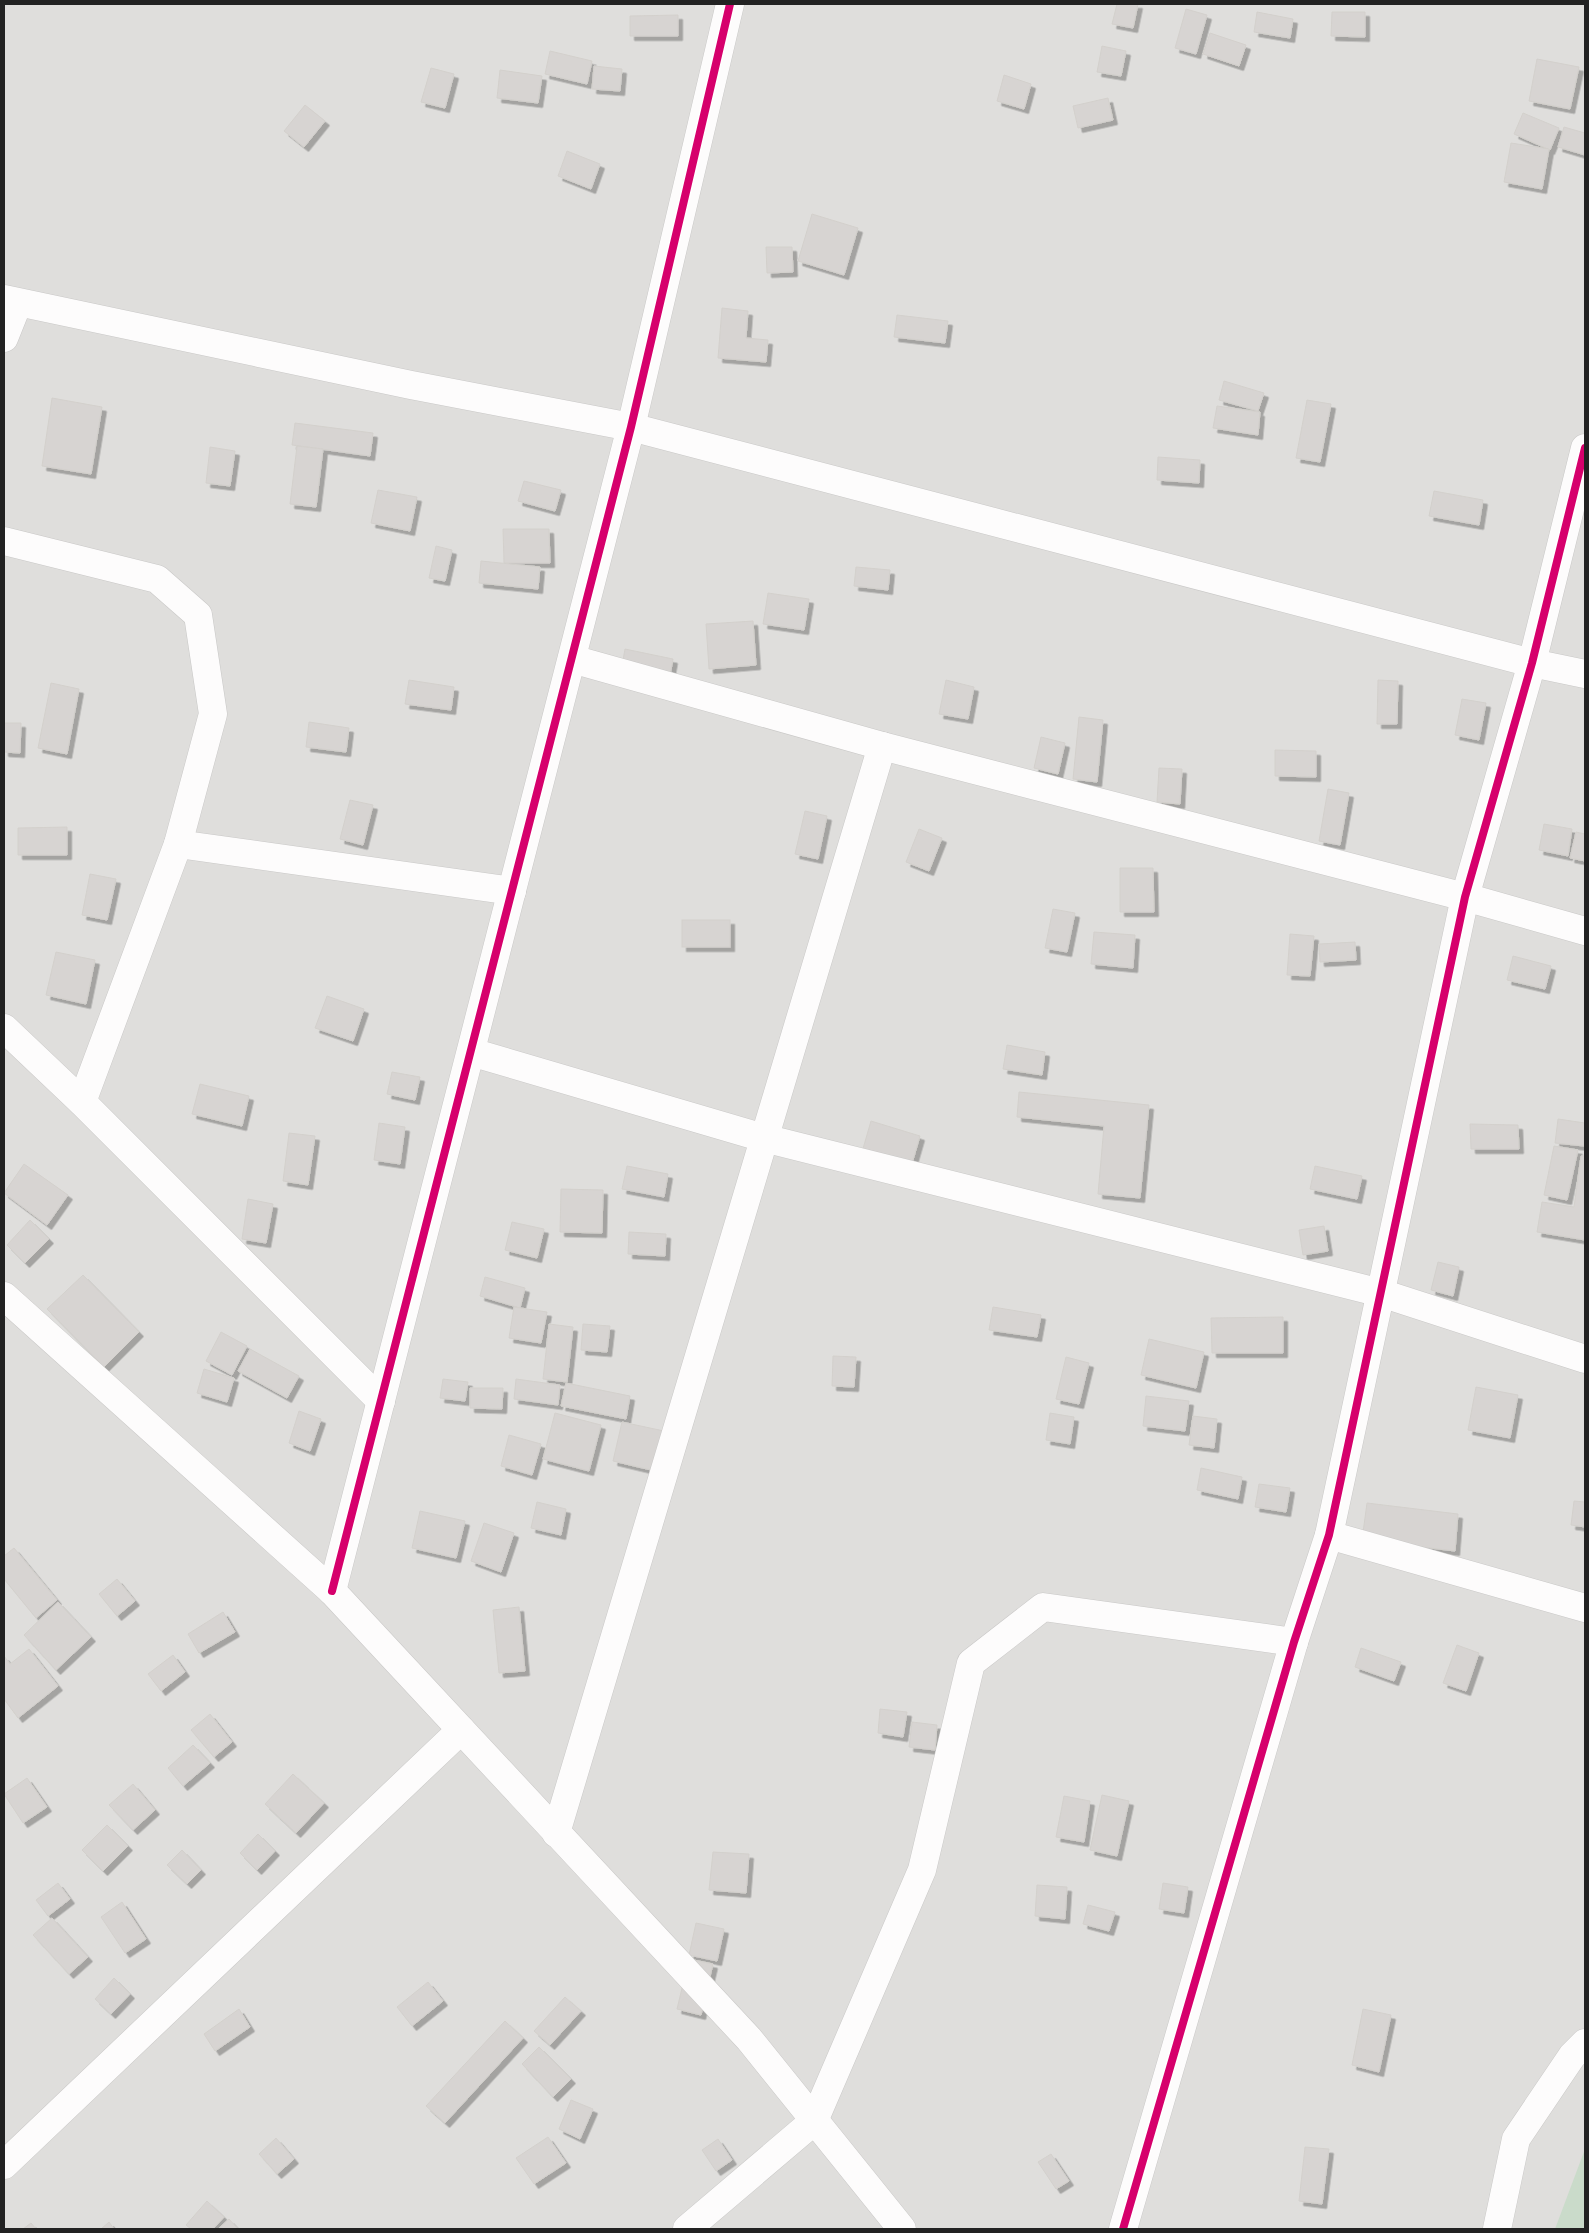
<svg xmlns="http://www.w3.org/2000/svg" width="1589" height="2233" font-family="Ubuntu,sans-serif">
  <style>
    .residential { fill: #dfdedc }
    .cemetery { fill: #cadbca }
    .building { fill: #d7d4d2; stroke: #d3d0cc; filter: url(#shadow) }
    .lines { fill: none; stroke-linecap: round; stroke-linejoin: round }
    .minor-casing { stroke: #c9c8c7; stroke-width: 29 }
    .minor { stroke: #fdfcfc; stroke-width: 28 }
    .cycleway-casing { stroke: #fff; stroke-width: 11 }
    .cycleway { stroke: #d6006c; stroke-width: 8 }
  </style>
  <defs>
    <filter id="shadow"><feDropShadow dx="4.5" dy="4.5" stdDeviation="0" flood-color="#0004"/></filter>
  </defs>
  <rect width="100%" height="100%" fill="#f0eeeb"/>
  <rect class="residential" x="4" y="4" width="1581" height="2225"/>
  <polygon class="cemetery" points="1585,2149 1585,2229 1555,2229"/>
  <g class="building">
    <polygon points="1117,4 1138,4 1133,28 1112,24"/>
    <polygon points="1186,9 1207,15 1196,54 1175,48"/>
    <polygon points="1257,12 1293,19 1290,38 1254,32"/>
    <polygon points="1332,12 1365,12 1365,37 1331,36"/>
    <polygon points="678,15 678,36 630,36 630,16"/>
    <polygon points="1210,33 1246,45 1239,66 1203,54"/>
    <polygon points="1102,46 1126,51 1121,76 1097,72"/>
    <polygon points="550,51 592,61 587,84 545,74"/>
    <polygon points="1537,59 1579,67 1570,109 1529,101"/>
    <polygon points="594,66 622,69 620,91 592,89"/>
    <polygon points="431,68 454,74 445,108 421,102"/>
    <polygon points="500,70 542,76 538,103 497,98"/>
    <polygon points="1004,75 1031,84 1024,109 997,101"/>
    <polygon points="1108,98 1113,120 1078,128 1073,106"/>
    <polygon points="305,105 325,121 304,147 284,131"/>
    <polygon points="1523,113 1559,128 1550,150 1514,134"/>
    <polygon points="1564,127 1585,133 1585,155 1558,147"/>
    <polygon points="1511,143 1549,149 1542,189 1504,182"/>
    <polygon points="567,151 600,164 591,189 558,176"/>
    <polygon points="812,214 858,228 844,275 798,261"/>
    <polygon points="766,247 792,247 793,272 767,273"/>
    <polygon points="722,308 748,311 746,338 768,340 766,362 718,358"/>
    <polygon points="897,315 948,321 945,343 894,337"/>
    <polygon points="1224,381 1264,393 1258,411 1219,400"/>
    <polygon points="52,398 102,407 91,474 42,466"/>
    <polygon points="1307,400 1331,404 1320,462 1296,458"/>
    <polygon points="1217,406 1260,412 1258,435 1213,428"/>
    <polygon points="295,423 373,433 370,456 292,445"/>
    <polygon points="297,446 323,449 316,507 290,504"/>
    <polygon points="210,447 235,451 230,486 206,483"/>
    <polygon points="1158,457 1200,460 1199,483 1157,480"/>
    <polygon points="524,481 561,490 555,511 518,501"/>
    <polygon points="378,490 417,497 410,531 371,523"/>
    <polygon points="1434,491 1483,500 1479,525 1429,516"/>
    <polygon points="503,529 549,529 550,563 504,563"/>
    <polygon points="436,546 452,550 445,581 429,578"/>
    <polygon points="481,561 540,567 538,589 479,583"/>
    <polygon points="856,567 890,570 888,590 854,586"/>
    <polygon points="768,593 809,599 804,630 763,624"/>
    <polygon points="753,621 756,665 709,669 706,624"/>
    <polygon points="625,649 673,659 669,681 621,671"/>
    <polygon points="409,680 454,687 451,710 405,704"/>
    <polygon points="946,680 974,687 968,719 939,714"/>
    <polygon points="1378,680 1398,681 1397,724 1377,724"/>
    <polygon points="51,683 79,689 67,754 38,748"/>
    <polygon points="1462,699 1486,703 1479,740 1455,735"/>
    <polygon points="1079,717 1103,720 1097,782 1073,779"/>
    <polygon points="309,722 349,728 346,752 306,747"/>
    <polygon points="4,723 21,723 20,753 4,752"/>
    <polygon points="1041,737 1065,743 1058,774 1034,768"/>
    <polygon points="1275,750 1316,751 1316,777 1275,776"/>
    <polygon points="1159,768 1182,769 1180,804 1157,802"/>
    <polygon points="1328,789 1349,793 1340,845 1319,841"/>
    <polygon points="350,800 373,805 363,845 340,839"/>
    <polygon points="805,811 827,816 818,859 795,854"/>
    <polygon points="1544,824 1572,829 1568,856 1539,850"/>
    <polygon points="67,827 67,855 18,855 18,828"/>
    <polygon points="919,829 942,838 929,871 906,862"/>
    <polygon points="1576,832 1585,834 1585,861 1570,858"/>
    <polygon points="1120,868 1153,868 1154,912 1120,912"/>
    <polygon points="90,874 116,879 107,920 82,915"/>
    <polygon points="1053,909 1075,913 1067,952 1045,948"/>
    <rect x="682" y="920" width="48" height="27"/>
    <polygon points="1094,932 1135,935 1133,968 1091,964"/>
    <polygon points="1290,934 1314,936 1310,976 1287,975"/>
    <polygon points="1355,942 1356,960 1320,962 1319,944"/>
    <polygon points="56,952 95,960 86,1004 46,995"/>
    <polygon points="1513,956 1551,966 1545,989 1507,980"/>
    <polygon points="327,996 364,1009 353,1041 315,1028"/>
    <polygon points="1007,1045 1045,1052 1042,1075 1003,1069"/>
    <polygon points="392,1072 420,1077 415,1100 387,1094"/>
    <polygon points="200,1084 249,1096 242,1126 192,1114"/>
    <polygon points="1019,1092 1149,1105 1140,1198 1098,1194 1104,1126 1017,1117"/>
    <polygon points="1558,1119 1585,1123 1584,1146 1555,1143"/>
    <polygon points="871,1121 920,1136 911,1167 862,1152"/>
    <polygon points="379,1123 405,1127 400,1164 374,1160"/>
    <polygon points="1470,1124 1518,1125 1519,1149 1471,1149"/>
    <polygon points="289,1133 315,1136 308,1185 283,1181"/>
    <polygon points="1554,1146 1578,1150 1567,1200 1544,1195"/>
    <polygon points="1581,1156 1585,1156 1585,1240 1537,1232 1542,1202 1574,1207"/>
    <polygon points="24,1164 68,1195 47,1225 4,1193"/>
    <polygon points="627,1166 668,1174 664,1197 622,1189"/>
    <polygon points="1315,1166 1362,1176 1357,1199 1310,1189"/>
    <polygon points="561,1189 603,1190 602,1233 560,1232"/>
    <polygon points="248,1199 273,1204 266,1243 242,1239"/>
    <polygon points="30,1220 49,1239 25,1263 7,1245"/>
    <polygon points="512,1222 544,1229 537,1258 505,1250"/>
    <polygon points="1324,1226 1328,1251 1303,1255 1299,1230"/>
    <polygon points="629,1232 666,1234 665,1256 628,1254"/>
    <polygon points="1438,1262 1459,1267 1453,1296 1431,1290"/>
    <polygon points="83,1275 139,1332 104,1367 47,1309"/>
    <polygon points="485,1277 525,1288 520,1308 480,1296"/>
    <polygon points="514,1307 547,1312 541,1343 509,1338"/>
    <polygon points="993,1307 1041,1315 1037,1337 989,1330"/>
    <polygon points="1283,1317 1283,1353 1212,1353 1211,1318"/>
    <polygon points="549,1324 573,1327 567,1382 543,1379"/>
    <polygon points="583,1324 610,1326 607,1352 581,1350"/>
    <polygon points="221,1332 247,1346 232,1375 206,1361"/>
    <polygon points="1149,1339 1204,1352 1196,1388 1141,1375"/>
    <polygon points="250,1349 299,1376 287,1398 238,1371"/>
    <polygon points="833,1356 856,1357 854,1387 832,1386"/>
    <polygon points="1066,1357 1089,1363 1079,1404 1056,1399"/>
    <polygon points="204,1369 234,1378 227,1402 197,1393"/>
    <polygon points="443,1379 468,1382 465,1401 440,1398"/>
    <polygon points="516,1379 560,1385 558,1405 514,1399"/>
    <polygon points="566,1383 630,1396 626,1419 561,1406"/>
    <polygon points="1476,1387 1518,1395 1510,1438 1468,1430"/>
    <polygon points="470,1388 503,1388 502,1409 470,1408"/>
    <polygon points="1146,1396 1189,1401 1185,1431 1143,1426"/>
    <polygon points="299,1411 321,1419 310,1451 289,1443"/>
    <polygon points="555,1413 601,1425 589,1471 543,1459"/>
    <polygon points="1050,1413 1074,1417 1070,1444 1046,1440"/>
    <polygon points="1193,1416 1217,1419 1214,1448 1189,1445"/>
    <polygon points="622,1422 664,1431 655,1471 613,1461"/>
    <polygon points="509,1435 541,1444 532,1475 501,1466"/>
    <polygon points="1201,1468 1242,1477 1238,1499 1197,1490"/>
    <polygon points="1259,1484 1290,1488 1286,1512 1255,1507"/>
    <polygon points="1574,1501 1585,1502 1585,1527 1571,1525"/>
    <polygon points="537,1502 566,1509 561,1535 531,1528"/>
    <polygon points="1367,1503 1458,1514 1455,1551 1362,1540"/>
    <polygon points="420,1511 465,1521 456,1558 412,1548"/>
    <polygon points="484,1523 514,1533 501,1572 471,1561"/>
    <polygon points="14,1548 57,1600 36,1618 4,1579 4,1556"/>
    <polygon points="117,1579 135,1601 117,1616 99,1594"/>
    <polygon points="58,1602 91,1637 56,1670 24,1635"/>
    <polygon points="519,1607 525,1671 499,1673 493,1610"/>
    <polygon points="223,1612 235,1632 199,1653 188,1634"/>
    <polygon points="1457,1645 1479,1653 1466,1691 1443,1683"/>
    <polygon points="1361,1648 1401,1662 1394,1681 1355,1667"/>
    <polygon points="29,1649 58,1686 18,1718 4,1699 4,1656 10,1664"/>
    <polygon points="173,1655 185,1672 161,1691 148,1674"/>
    <polygon points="880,1709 907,1712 903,1737 878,1733"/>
    <polygon points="210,1714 232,1742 214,1757 191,1730"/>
    <polygon points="912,1722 937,1725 935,1750 909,1747"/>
    <polygon points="193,1745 210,1763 183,1786 168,1768"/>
    <polygon points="293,1774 324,1803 296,1833 265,1804"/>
    <polygon points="27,1778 47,1807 23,1823 4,1794"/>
    <polygon points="133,1784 155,1810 133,1830 109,1805"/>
    <polygon points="1102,1795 1129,1801 1117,1856 1090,1850"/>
    <polygon points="1064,1796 1090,1801 1084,1842 1056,1837"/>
    <polygon points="107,1825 128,1846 103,1871 82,1850"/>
    <polygon points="258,1834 275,1851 257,1870 240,1853"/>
    <polygon points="182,1850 201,1870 187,1884 167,1865"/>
    <polygon points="713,1852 749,1854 746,1893 709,1890"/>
    <polygon points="58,1883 70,1899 48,1916 36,1900"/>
    <polygon points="1163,1883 1188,1887 1184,1913 1159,1909"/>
    <polygon points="1037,1885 1067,1887 1065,1919 1035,1916"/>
    <polygon points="122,1902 146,1939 125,1953 101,1917"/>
    <polygon points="1088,1905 1115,1912 1109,1931 1083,1924"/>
    <polygon points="52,1918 88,1957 69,1974 33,1935"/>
    <polygon points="696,1923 724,1929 717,1961 689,1955"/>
    <polygon points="689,1959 713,1964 701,2015 677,2009"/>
    <polygon points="114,1978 130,1994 111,2014 95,1999"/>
    <polygon points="428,1982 443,2001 412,2026 397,2007"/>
    <polygon points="565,1997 581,2011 550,2045 534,2031"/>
    <polygon points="239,2009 250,2027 215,2051 204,2034"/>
    <polygon points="1363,2009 1391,2015 1379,2072 1352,2065"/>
    <polygon points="505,2021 523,2038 445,2123 426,2106"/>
    <polygon points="539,2047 571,2079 553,2097 522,2064"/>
    <polygon points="571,2100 593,2109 580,2139 559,2129"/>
    <polygon points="548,2137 566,2163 534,2184 516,2158"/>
    <polygon points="276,2138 294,2159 277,2174 259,2154"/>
    <polygon points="718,2139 732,2160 716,2171 702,2150"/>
    <polygon points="1305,2147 1329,2149 1322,2204 1299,2201"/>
    <polygon points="1051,2154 1069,2181 1056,2189 1038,2162"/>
    <polygon points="207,2201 224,2217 213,2229 191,2229 186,2225"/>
    <polygon points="229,2219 238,2229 218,2229"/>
    <polygon points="109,2222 114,2229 101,2229"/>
    <polygon points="31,2223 36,2229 23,2229"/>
  </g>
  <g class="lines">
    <g class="minor-casing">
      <g id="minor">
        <polyline points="4,299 411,385 631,427 1532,663 1585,674"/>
        <polyline points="4,338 18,303"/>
        <polyline points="4,541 157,579 198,615 213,714 178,844 82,1102"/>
        <polyline points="572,659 882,746 1465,897 1585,931"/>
        <polyline points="178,844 512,891"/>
        <polyline points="4,1028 82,1102 381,1401"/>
        <polyline points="471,1052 764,1138 1381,1293 1585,1359"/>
        <polyline points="4,1296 332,1591 749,2039 902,2229"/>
        <polyline points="1329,1535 1585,1608"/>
        <polyline points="332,1591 631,427 730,4"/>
        <polyline points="556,1833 882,746"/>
        <polyline points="4,2165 461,1730"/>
        <polyline points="687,2229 814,2121 922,1870 971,1663 1043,1607 1294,1642"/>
        <polyline points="1123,2229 1294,1642 1329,1535 1465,897 1532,663 1585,448"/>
        <polyline points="1497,2229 1516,2139 1572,2056 1585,2043"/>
      </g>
    </g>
    <use href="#minor" class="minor"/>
    <g class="cycleway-casing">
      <g id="cycleway">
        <polyline points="332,1591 631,427 730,4"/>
        <polyline points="1123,2229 1294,1642 1329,1535 1465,897 1532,663 1585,448"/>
      </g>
    </g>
    <use href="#cycleway" class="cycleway"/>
  </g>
  <rect width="1589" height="2233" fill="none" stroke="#222222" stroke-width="10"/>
</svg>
